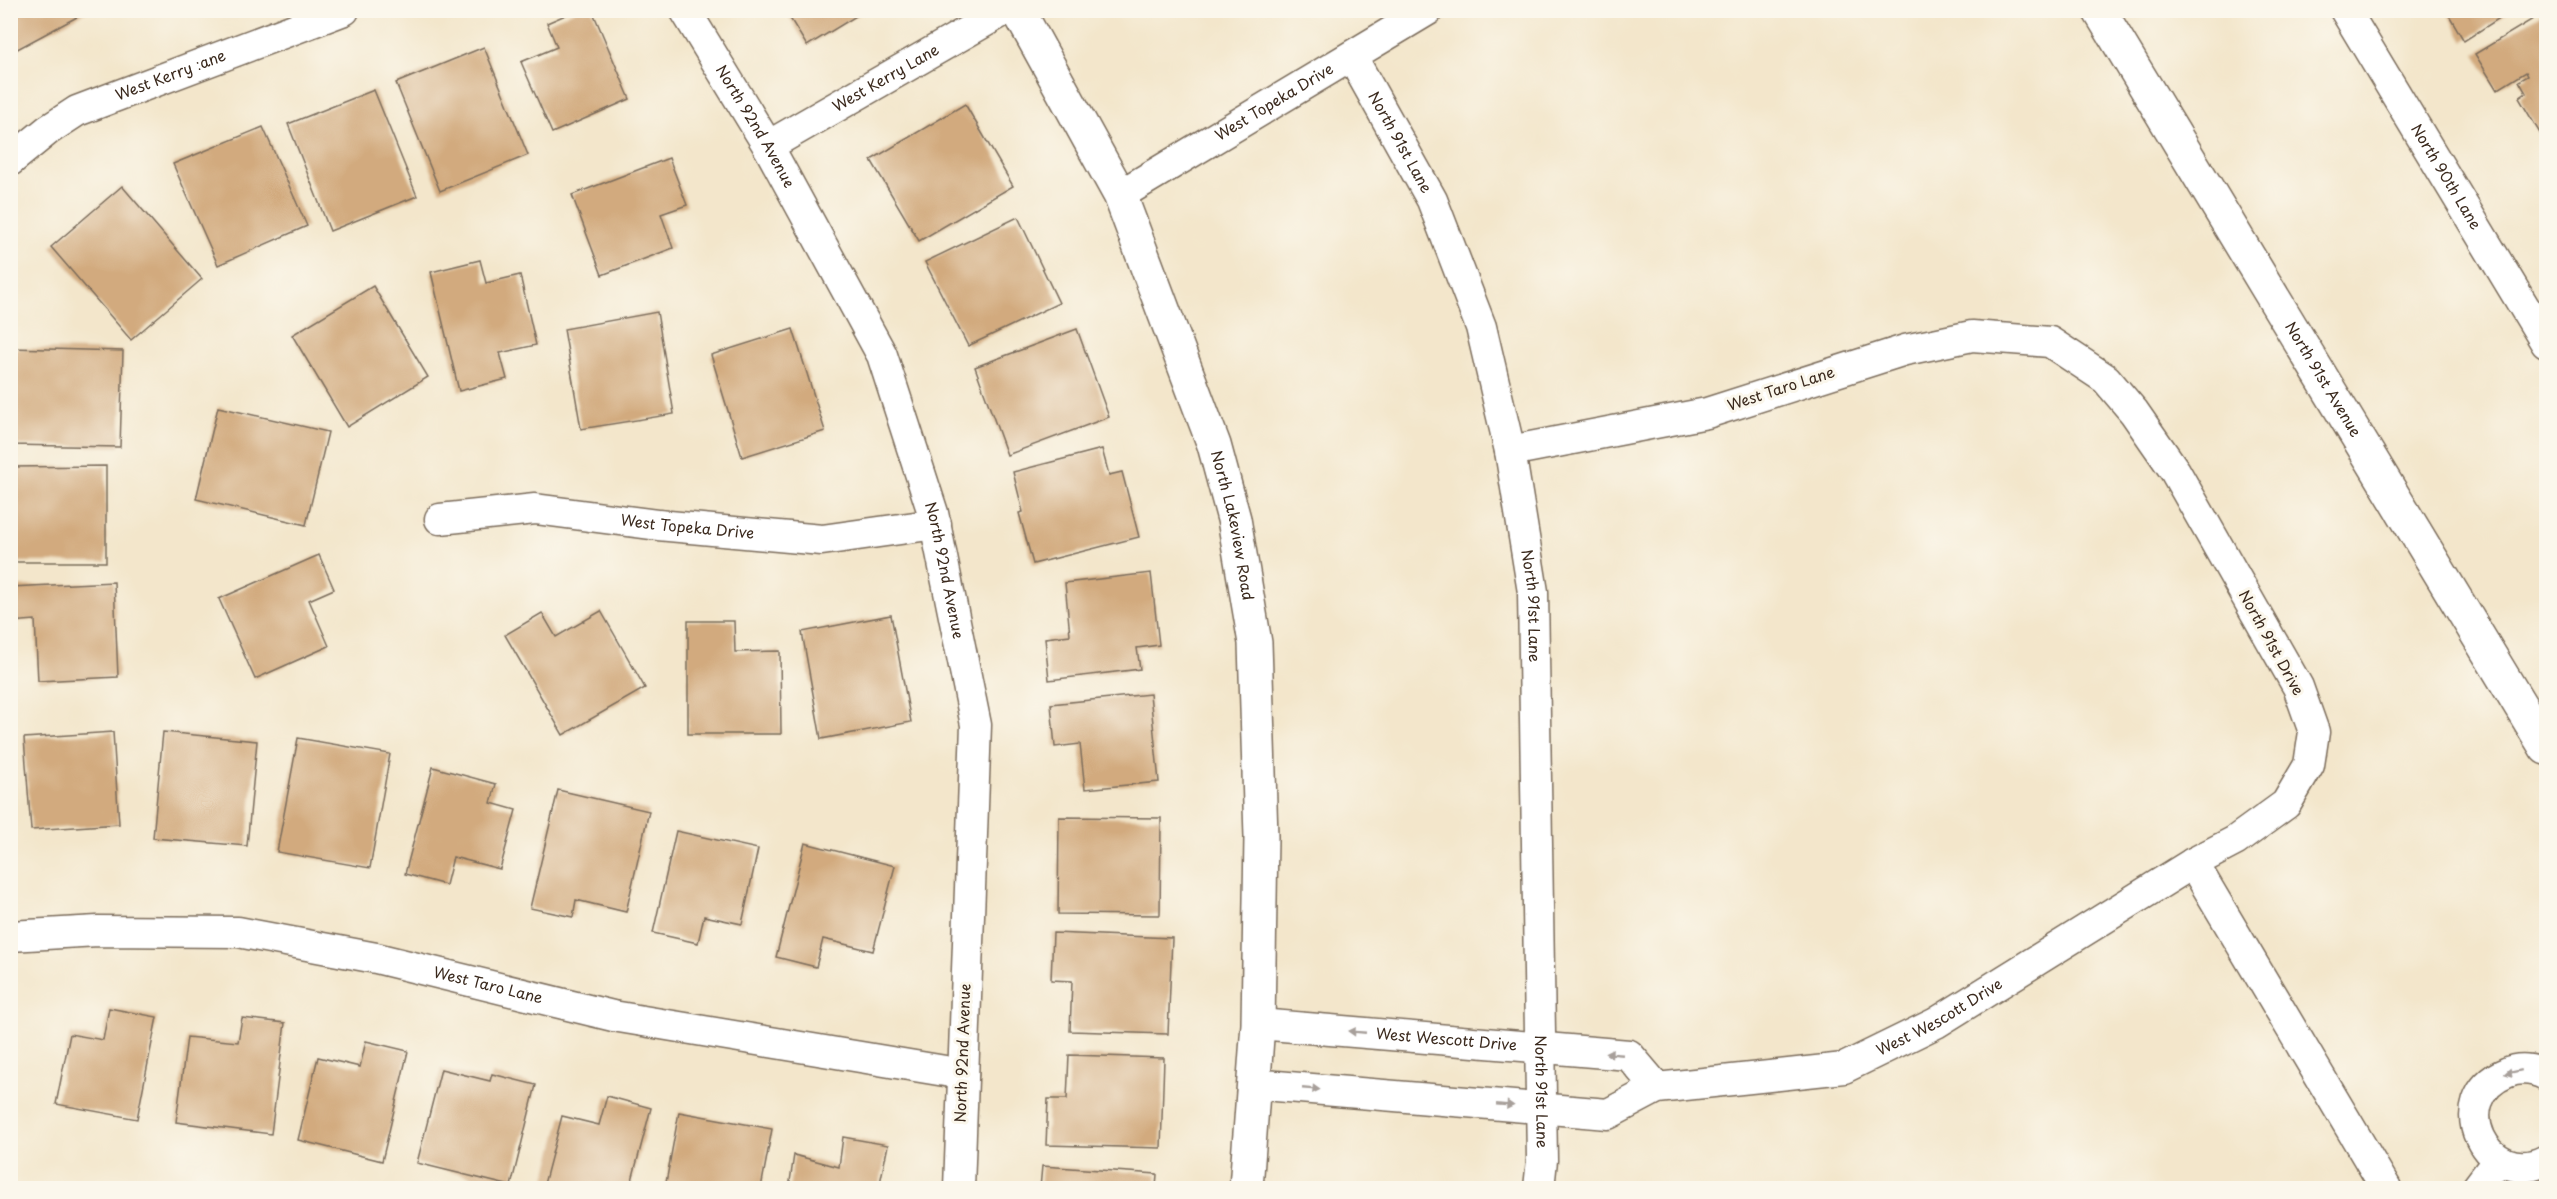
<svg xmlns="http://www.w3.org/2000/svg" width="2557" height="1199" font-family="'Playpen Sans',sans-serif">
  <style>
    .building { fill: #d2aa7e }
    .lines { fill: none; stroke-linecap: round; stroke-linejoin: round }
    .minor-casing { stroke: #7b6c5b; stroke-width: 33 }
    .tertiary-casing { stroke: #7b6c5b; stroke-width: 36 }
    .secondary-casing { stroke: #7b6c5b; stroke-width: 36 }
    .minor { stroke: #fff; stroke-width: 30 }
    .tertiary { stroke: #fff; stroke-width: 33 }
    .secondary { stroke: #fff; stroke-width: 33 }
    .oneway { fill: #a79f9a }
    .labels { text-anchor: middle; stroke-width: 6; stroke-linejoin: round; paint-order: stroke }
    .street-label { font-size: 15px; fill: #3b2a1e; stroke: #fbf7ec }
  </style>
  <rect width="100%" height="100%" fill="#fbf7ec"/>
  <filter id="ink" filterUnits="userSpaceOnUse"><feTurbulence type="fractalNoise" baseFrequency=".0167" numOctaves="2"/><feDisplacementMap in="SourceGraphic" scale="12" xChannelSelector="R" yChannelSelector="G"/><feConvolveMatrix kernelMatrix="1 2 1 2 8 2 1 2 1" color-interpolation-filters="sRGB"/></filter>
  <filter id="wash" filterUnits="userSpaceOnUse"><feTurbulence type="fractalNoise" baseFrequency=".008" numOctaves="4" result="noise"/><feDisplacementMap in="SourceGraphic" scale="24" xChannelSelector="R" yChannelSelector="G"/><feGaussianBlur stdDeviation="1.35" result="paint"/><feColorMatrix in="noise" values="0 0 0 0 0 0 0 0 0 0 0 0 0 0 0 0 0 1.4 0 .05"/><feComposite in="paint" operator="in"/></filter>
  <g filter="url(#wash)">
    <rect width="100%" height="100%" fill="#f3e6cb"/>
    <g id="blocks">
      <g class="building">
        <polygon points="10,10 90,10 10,53"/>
        <polygon points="577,10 592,10 630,99 552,133 521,62 557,47 547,23"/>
        <polygon points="785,10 866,10 807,46"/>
        <polygon points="2446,10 2512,10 2464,41"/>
        <polygon points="2546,11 2546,139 2544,140 2519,98 2526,93 2519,81 2528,76 2526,72 2497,90 2475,54"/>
        <polygon points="484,47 528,155 440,191 396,83"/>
        <polygon points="374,90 417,196 330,231 288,124"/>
        <polygon points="965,104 1013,186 919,241 871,160"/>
        <polygon points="263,127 307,226 218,265 173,164"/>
        <polygon points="669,158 687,205 661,214 673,248 602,275 572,195"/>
        <polygon points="122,186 202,279 131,340 51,247"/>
        <polygon points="1018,217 1059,303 968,346 925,262"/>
        <polygon points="480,260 486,283 520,275 536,345 500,353 507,379 459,391 431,272"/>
        <polygon points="373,286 428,377 347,427 292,335"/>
        <polygon points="657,312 674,414 581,429 564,329"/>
        <polygon points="793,329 825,431 742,457 711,355"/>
        <polygon points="1077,329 1109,417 1007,455 975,367"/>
        <polygon points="10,348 123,351 120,447 10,445"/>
        <polygon points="218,407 328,432 306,525 196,499"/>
        <polygon points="1102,449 1109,475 1122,472 1139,537 1033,564 1019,513 1023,512 1013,472"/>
        <polygon points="106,466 106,562 10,562 10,467"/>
        <polygon points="319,555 334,589 309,600 329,646 255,679 219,599"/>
        <polygon points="1151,573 1159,645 1137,648 1140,669 1049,680 1045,638 1070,635 1065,583"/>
        <polygon points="114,582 118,677 38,681 35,620 10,622 10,587"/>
        <polygon points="601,611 645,688 563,735 505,635 542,613 556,637"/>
        <polygon points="891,615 911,722 821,739 802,632"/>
        <polygon points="688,621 734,621 735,652 780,651 781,734 688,734"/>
        <polygon points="1150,694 1159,782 1085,789 1080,744 1055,747 1051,704"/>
        <polygon points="113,732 119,824 31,830 24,738"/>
        <polygon points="163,732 257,741 247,846 153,838"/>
        <polygon points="298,738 390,754 370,868 277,852"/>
        <polygon points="433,767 496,784 491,803 516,810 500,869 453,857 446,885 405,874"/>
        <polygon points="558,790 649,811 626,912 576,900 573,917 530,908"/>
        <polygon points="1059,817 1161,818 1160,915 1058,914"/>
        <polygon points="676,831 758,849 742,924 704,916 698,943 653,933"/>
        <polygon points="805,843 895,866 873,951 823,939 816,967 776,957"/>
        <polygon points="1053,933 1172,938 1168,1034 1070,1031 1072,981 1051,980"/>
        <polygon points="109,1008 157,1017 137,1119 56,1104 70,1034 103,1040"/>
        <polygon points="242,1018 285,1023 271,1134 176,1122 187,1037 238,1042"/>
        <polygon points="366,1041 408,1051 382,1161 298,1140 318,1057 360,1067"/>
        <polygon points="1069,1055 1164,1058 1161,1148 1046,1145 1048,1099 1067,1099"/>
        <polygon points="441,1069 490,1081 492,1074 536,1085 511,1186 417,1163"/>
        <polygon points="607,1096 651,1108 630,1188 543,1188 562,1116 599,1125"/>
        <polygon points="679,1112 772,1129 761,1188 665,1188"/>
        <polygon points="843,1137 888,1145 879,1188 789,1188 794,1155 839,1167"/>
        <polygon points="1042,1166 1157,1174 1156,1188 1040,1188"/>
      </g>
    </g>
  </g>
  <g filter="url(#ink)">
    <use href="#blocks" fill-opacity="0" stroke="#7b6c5b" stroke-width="1.5"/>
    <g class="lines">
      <g class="minor-casing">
        <g id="minor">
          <path id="s1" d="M685,10L768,146L882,355L933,513L976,725L959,1188"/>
          <path id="s2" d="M2345,10L2546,343"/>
          <path id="s3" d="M1352,57L1432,200L1481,327L1510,451L1533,592L1542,1160L1539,1188"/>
          <path id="s4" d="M768,146L1005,10"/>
          <path id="s5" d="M10,161L48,130L77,111L344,10"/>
          <path id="s6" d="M1120,195L1428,10"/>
          <path id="s7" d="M440,519L535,509L658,525L822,540L936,524"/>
          <polyline points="2193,863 2386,1188"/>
          <path id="s8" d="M10,936L98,931L238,932L376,958L613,1016L963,1074"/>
          <path id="s9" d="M1258,1024L1629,1055L1657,1088"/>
          <path d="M2546,1075C2534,1069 2519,1067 2506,1073C2443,1099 2487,1191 2546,1160"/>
          <path id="s10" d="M1253,1084L1608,1114L1657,1088L1844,1068L1936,1023L2193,863L2235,841L2286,804L2309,765L2314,732L2298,687L2175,471L2134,412L2106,379L2050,342L1972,336L1905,350L1707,413L1510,451"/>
          <polyline points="2477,1188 2498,1160"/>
        </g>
      </g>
      <g class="tertiary-casing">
        <g id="tertiary">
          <path id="s11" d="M1018,10L1120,195L1214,445L1234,519L1255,643L1261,837L1258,1024L1246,1188"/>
        </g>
      </g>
      <g class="secondary-casing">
        <g id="secondary">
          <path id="s12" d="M2099,10L2546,748"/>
        </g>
      </g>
      <use href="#minor" class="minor"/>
      <use href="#tertiary" class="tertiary"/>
      <use href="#secondary" class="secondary"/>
    </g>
    <defs><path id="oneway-solid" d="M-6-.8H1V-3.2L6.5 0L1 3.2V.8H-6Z" transform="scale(1.5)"/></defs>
    <g class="oneway">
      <use href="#oneway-solid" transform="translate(1357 1032) rotate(-175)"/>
      <use href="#oneway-solid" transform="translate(1614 1054) rotate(-175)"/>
      <use href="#oneway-solid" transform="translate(2513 1072) rotate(168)"/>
      <use href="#oneway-solid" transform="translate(1311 1089) rotate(5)"/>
      <use href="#oneway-solid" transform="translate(1505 1105) rotate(5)"/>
    </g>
  </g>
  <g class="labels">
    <g class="street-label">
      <text dy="5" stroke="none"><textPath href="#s5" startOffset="184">West Kerry :ane</textPath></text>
      <text dy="5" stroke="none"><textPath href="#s4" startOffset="136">West Kerry Lane</textPath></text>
      <text dy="5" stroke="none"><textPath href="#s6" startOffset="180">West Topeka Drive</textPath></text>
      <text dy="5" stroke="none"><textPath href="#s1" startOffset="136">North 92nd Avenue</textPath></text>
      <text dy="5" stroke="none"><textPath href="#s3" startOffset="98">North 91st Lane</textPath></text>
      <text dy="5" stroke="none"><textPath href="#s2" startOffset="195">North 90th Lane</textPath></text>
      <text dy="5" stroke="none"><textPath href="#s12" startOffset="432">North 91st Avenue</textPath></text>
      <text transform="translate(1781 389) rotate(-18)" y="5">West Taro Lane</text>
      <text dy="5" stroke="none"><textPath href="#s11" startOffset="561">North Lakeview Road</textPath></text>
      <text dy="5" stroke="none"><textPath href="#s7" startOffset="249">West Topeka Drive</textPath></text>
      <text dy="5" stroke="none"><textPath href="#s1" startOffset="622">North 92nd Avenue</textPath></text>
      <text dy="5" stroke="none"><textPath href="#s3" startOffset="584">North 91st Lane</textPath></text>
      <text transform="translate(2271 643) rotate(61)" y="5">North 91st Drive</text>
      <text dy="5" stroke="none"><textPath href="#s8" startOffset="484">West Taro Lane</textPath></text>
      <text dy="5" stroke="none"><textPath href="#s10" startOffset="708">West Wescott Drive</textPath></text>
      <text dy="5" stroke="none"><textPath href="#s9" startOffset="189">West Wescott Drive</textPath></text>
      <text transform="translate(963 1053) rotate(-88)" y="5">North 92nd Avenue</text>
      <text dy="5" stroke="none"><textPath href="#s3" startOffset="1070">North 91st Lane</textPath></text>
    </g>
  </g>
  <rect width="2557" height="1199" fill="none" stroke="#fbf7ec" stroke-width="36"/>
</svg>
